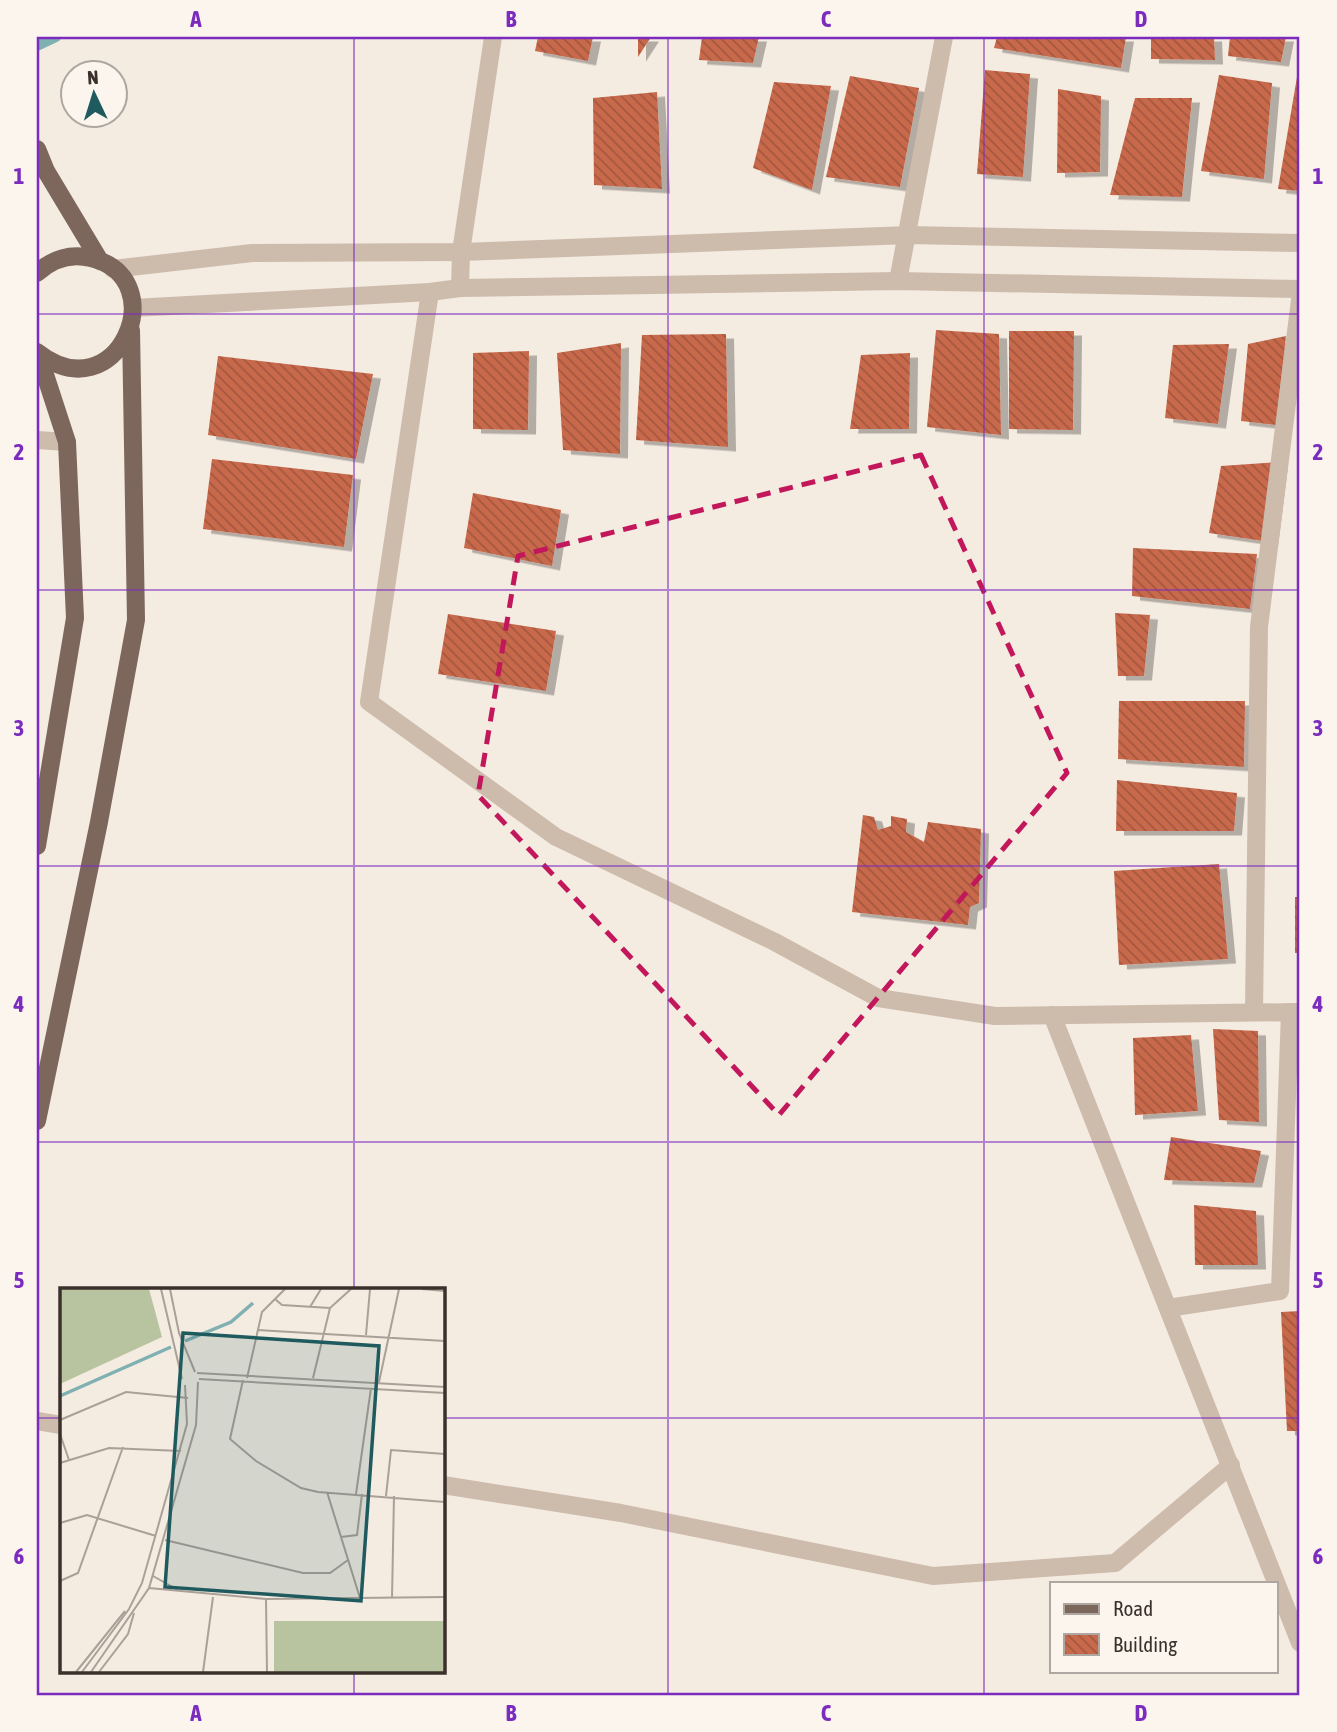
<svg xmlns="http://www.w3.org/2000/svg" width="1337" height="1732" font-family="'Asap Condensed',sans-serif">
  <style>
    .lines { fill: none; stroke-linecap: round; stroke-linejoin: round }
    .stream { stroke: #7fb0b2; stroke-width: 10 }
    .building { fill: url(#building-back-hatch); filter: url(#shadow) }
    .minor { stroke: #cdbbac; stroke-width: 18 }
    .tertiary { stroke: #cdbbac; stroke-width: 18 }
    .primary { stroke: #7d675c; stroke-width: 18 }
    .marked { fill: none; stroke: #c2185b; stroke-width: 5; stroke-dasharray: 14 9; stroke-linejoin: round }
    .grid { fill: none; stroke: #7b2cbf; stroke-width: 2; stroke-opacity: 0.55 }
    .inset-river { fill: none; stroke: #7fb0b2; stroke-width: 3.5 }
    .inset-road { fill: none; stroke: #aaa098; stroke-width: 2 }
    .view { fill: #1f5a5e; fill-opacity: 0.15; stroke: #1f5a5e; stroke-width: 3.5 }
    .inset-edge { fill: none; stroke: #3b302b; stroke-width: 3.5 }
    .neatline { fill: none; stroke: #7b2cbf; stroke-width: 2.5 }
    .grid-label { font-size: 23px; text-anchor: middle; font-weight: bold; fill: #7b2cbf }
  </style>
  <defs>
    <pattern id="building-back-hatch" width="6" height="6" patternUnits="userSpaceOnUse" patternTransform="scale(1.75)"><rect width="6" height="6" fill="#c8694b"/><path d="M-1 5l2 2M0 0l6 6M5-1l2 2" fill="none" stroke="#a4573f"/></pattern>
    <filter id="shadow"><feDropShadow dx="8" dy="4.5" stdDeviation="0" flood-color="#0004"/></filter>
  </defs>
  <rect width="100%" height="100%" fill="#f4ebe1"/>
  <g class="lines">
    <polyline class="stream" points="37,46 56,37"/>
  </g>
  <g class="building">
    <polygon points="538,37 593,37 588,61 535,51"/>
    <polygon points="638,37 651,37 638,57"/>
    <polygon points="702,37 759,37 753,63 699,60"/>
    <polygon points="997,37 1126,37 1121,68 994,48"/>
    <polygon points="1151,37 1214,37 1215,60 1151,59"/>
    <polygon points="1230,37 1286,37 1281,62 1228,56"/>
    <polygon points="985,70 1030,74 1023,177 977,174"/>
    <polygon points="1219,75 1272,83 1264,179 1201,171"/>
    <polygon points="850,76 919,88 900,187 826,177"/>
    <polygon points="1297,77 1300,78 1300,191 1278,189"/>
    <polygon points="774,82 831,86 812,190 753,168"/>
    <polygon points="1058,89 1101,96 1100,172 1057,173"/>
    <polygon points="657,92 662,189 594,185 593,98"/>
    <polygon points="1135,98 1192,98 1182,197 1110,195"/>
    <polygon points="936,330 999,334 1001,435 927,427"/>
    <polygon points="1009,331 1074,331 1073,430 1009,429"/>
    <polygon points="726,334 728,447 636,440 642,335"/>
    <polygon points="1286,336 1276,425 1241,421 1248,344"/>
    <polygon points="621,343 620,454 563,450 557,353"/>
    <polygon points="1229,344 1218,424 1165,418 1173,345"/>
    <polygon points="529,351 528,430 473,429 473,353"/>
    <polygon points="910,353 909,429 850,429 861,355"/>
    <polygon points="218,356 373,374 356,459 208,435"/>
    <polygon points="212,459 353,475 344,547 203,529"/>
    <polygon points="1280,462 1270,542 1209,533 1221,466"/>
    <polygon points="473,493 561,510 552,566 464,548"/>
    <polygon points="1133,548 1257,554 1250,609 1132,596"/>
    <polygon points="1115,613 1150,615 1144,676 1118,676"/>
    <polygon points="448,614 556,631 546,691 438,674"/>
    <polygon points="1119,701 1245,701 1244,767 1118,759"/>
    <polygon points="1117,780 1237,793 1234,831 1116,831"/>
    <polygon points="863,815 874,817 878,830 891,826 891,816 907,819 906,832 924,842 928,822 981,829 979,903 970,907 968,925 852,912"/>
    <polygon points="1219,864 1228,959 1119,965 1114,871"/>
    <rect x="1295" y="897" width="5" height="56"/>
    <polygon points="1213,1029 1258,1031 1259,1122 1219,1120"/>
    <polygon points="1191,1035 1198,1111 1135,1115 1133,1038"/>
    <polygon points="1171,1137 1261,1151 1254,1183 1164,1180"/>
    <polygon points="1194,1205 1256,1211 1258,1265 1195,1265"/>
    <polygon points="1300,1311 1300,1431 1287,1431 1281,1312"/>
  </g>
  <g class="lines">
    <g class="minor">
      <polyline points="898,281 944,37"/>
      <polyline points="460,288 461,252 493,37"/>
      <polyline points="430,292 369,702 556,837 773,941 878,998 995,1016 1300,1012"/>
      <polyline points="37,440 67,442"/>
      <polyline points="1254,1012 1259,627 1300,300"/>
      <polyline points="1052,1015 1300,1643"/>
      <polyline points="1168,1308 1280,1291 1290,1012"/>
      <polyline points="37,1421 61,1425"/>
      <polyline points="443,1485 621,1513 933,1576 1115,1563 1231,1465"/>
    </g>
    <g class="tertiary">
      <polyline points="113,269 252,253 461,252 909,235 1300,243"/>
      <polyline points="133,308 430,292 460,288 898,281 1300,289"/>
    </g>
    <g class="primary">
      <polyline points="37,149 46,171 100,261"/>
      <path d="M37,273C52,259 71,253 91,258C176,279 117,415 37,352"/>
      <polyline points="37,846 75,618 67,442 38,353"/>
      <polyline points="37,1121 99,822 136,620 131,330"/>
    </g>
  </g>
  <path class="marked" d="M921,455L1067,773L779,1115L478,795L518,556Z"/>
  <path class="grid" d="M354,37V1289M668,37V1695M984,37V1695M37,314H1300M37,590H1300M37,866H1300M37,1142H1300M37,1418H61M443,1418H1300M354,1671V1695"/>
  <g transform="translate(60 1288)">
    <rect width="385" height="385" fill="#f4ebe1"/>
    <path d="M214,333H385V384H214Z" fill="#b8c4a0"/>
    <path d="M0,1H89L102,49L0,96Z" fill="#b8c4a0"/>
    <path class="inset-river" d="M125,53L171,34L193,15M0,108L111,59"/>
    <path class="inset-road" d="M101,1L122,91M110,1L119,45L135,84M362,1L385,3M215,11L222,17L270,20M250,19L261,1M197,42L385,53M306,47L310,1M137,85L385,99M187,90L202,24L225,1M253,90L270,20L291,1M139,91L385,105M183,92L170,151L196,173L241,200L258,204L385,214M319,94L339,1M0,132L66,104L128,110M0,146L9,172M0,175L49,160L121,163M267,204L300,310M296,206L311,100M326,208L331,162L385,166M0,235L27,227L96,248M281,249L297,247L302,206M105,252L243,285H270L288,272M93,288L118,302M0,293L18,285L63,159M89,300L206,311L385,309M332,310L334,208M206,311L207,384M16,384L65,323M22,384L69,321L82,295L127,136L125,97M31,384L89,300L136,137L138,94M39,384L68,346L74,325M143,384L153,309"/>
    <path class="view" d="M123,45L319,58L301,313L105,299Z"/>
    <rect width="385" height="385" class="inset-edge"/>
  </g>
  <rect width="1337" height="1732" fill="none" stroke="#fbf5ee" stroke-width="77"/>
  <rect x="1050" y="1582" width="228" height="91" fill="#fbf5ee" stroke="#aea6a0" stroke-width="2"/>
  <rect x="1064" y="1604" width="35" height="10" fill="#7d675c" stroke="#aea6a0" stroke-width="2"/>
  <text x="1113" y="1616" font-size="21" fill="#3b302b">Road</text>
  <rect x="1064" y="1634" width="35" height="21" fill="url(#building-back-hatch)" stroke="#aea6a0" stroke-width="2"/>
  <text x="1113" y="1652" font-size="21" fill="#3b302b">Building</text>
  <g transform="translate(94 94) rotate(356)"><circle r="33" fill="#fbf5ee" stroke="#aea6a0" stroke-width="2"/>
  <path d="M0-5L12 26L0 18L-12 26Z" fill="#1f5a5e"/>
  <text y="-10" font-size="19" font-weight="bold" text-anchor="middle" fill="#3b302b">N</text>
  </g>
  <rect x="38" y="38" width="1260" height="1656" class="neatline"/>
  <g class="grid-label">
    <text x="196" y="27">A</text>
    <text x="511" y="27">B</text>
    <text x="826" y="27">C</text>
    <text x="1141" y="27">D</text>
    <text x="19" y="184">1</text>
    <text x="1318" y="184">1</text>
    <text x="19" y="460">2</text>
    <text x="1318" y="460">2</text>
    <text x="19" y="736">3</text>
    <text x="1318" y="736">3</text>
    <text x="19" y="1012">4</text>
    <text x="1318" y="1012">4</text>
    <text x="19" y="1288">5</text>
    <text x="1318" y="1288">5</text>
    <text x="19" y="1564">6</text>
    <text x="1318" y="1564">6</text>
    <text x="196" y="1721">A</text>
    <text x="511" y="1721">B</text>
    <text x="826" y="1721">C</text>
    <text x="1141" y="1721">D</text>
  </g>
</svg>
